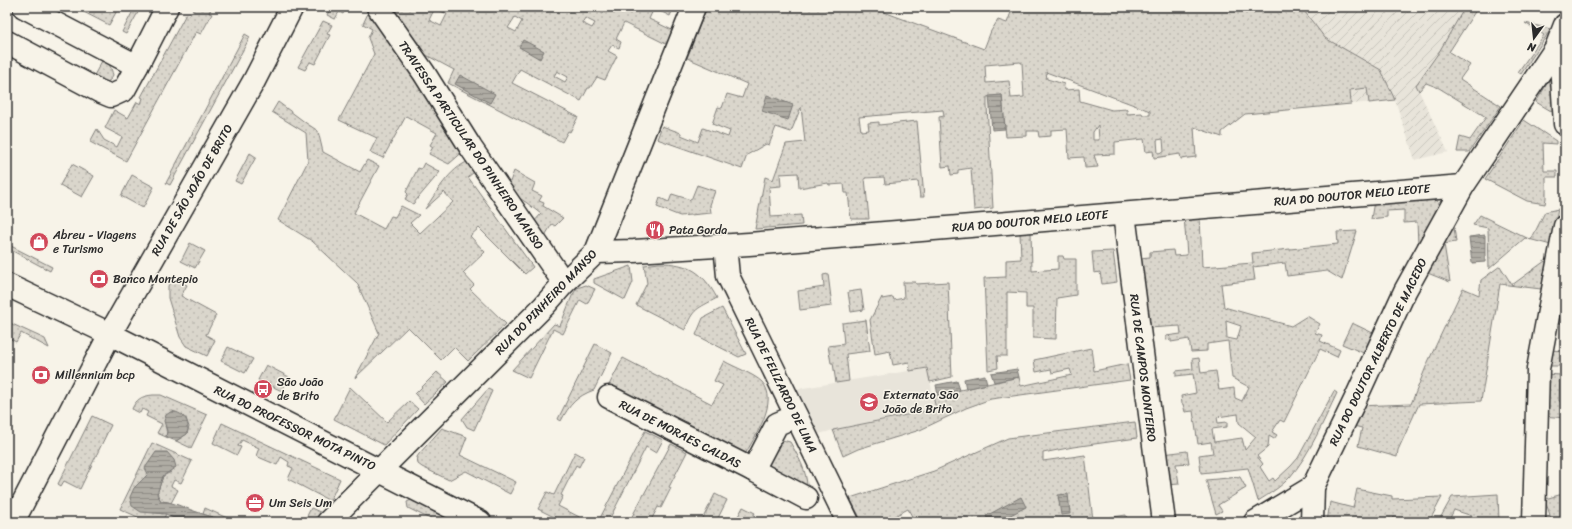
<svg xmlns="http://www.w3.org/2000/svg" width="1572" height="529" font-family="Sriracha,sans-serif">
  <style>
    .built { fill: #e8e4da }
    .industrial { fill: url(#industrial-furrows) }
    .green { fill: url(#green-dots); stroke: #82807c; fill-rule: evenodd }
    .water { fill: url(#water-rules); stroke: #7a7874 }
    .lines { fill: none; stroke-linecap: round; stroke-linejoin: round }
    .minor-casing { stroke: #2b2b2b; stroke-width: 25 }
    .major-casing { stroke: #2b2b2b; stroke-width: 25 }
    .minor { stroke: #f7f3e8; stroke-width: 22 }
    .major { stroke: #f7f3e8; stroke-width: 22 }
    .labels { text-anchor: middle; stroke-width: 3; stroke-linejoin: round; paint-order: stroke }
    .street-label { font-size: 12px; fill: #2b2b2b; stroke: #f7f3e8 }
    .poi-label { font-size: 12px; fill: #2b2b2b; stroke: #f7f3e8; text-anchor: start }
  </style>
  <defs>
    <pattern id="industrial-furrows" width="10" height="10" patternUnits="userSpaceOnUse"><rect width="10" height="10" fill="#e8e4da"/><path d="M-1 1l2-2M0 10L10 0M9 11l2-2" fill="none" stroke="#c7c4bb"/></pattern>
    <pattern id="green-dots" width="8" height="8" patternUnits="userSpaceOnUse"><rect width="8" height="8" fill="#dad6cc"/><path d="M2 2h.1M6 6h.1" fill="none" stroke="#bbb8af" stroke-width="1.8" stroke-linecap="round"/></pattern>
    <pattern id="water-rules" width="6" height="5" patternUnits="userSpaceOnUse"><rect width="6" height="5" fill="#afaca4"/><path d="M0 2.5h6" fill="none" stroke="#8f8c86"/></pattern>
  </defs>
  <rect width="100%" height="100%" fill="#f7f3e8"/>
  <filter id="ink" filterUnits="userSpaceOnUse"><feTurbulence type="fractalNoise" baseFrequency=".025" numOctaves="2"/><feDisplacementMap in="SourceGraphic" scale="8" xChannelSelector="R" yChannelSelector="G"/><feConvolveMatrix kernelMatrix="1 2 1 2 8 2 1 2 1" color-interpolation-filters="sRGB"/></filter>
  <g filter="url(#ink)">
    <polygon class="built" points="927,368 936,408 837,429 819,434 797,389"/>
    <polygon class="industrial" points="1284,7 1478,7 1433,76 1419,91 1448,152 1415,160 1395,100 1245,114"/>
    <g class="green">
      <polygon points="74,7 119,7 109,25"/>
      <polygon points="135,7 141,7 126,34 122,32"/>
      <polygon points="195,7 212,7 209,13 212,14 201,34 196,32 126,161 90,142 97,129 104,140 117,147 122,137 105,128 114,110 128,118 137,102 141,104 143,98 141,97 186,14 190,15"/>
      <polygon points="331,7 347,7 343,14 339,12 335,19 327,15"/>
      <polygon points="362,7 372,7 466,149 449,164 429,154 433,147 430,145 437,133 406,116 383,158 370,152 377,138 339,120 374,54 368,38 372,29 363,24 369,11"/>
      <path d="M387,7H590L603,14L606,7H674L670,16L654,8L649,19L674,31L668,45L624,23L616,39L621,42L619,48L612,45L608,51L617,56L605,80L597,77L590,88H588L581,101L520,69L512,83L578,117L570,132L568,131L562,142L448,83L454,70L415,49ZM435,8L447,14L441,26L429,20ZM515,17L522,21L516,32L508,28ZM585,18L595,23L592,28L582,23ZM557,71L568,77L565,82L554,76Z"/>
      <path d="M707,7H886L884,12L984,49L991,31L998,20L1007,23L1013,7H1301L1325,38L1381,70L1395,100L1369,103L1367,88L1350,90L1351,104L1245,114L1222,132V137L1194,127L1196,157L1181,159L1180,154L1154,158L1153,151L1146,152L1144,139L1115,142V154L1094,155L1098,167L1085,168L1084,157L1069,158L1067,129L1051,130V136L1039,137L1038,131H1027V136L1006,137L1002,95L987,97V106L993,208L974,210L971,168L958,170V174L951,175L950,166L942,167L939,117L944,116L943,110L859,117L861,131L869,130L868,123L879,122V125L917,121L924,197H920L918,181L885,184L884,177L865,178L869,219H851L848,193H845L844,184L829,185L828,183L799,188L798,173L780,174L781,186L769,187L771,217L801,215L802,225L755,229L765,177L773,180L786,144L805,142L801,107L791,132L776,127L769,145L766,144L747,155L742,169L657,139L662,126L681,133V135L698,142L703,128L728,137L730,131L712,124L718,107L722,108L727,94L742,98L747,84L687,58ZM1020,62L1022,63L1024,97L1011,98L1009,81L986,83L985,65ZM1046,72L1150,111V115H1143L1142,113L1127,114V109L1112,110L1080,101L1079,89L1065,90L1064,84L1047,79ZM1098,125L1099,140H1093V132ZM1163,139L1164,152L1158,153L1157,140Z"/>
      <polygon points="1465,7 1478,7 1449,52 1470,65 1460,79 1501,106 1469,152 1457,152 1460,137 1470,140 1486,117 1439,88 1426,83 1419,91 1416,85 1439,52"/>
      <polygon points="323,21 332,25 327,34 330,35 315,64 310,62 305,70 298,67"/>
      <polygon points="1525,23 1551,29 1521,74 1518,72 1544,35"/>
      <polygon points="245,34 250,37 170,185 166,183"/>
      <path d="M103,59C110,63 111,68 113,75L110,80L104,84L91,81Z"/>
      <polygon points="1551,77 1555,80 1556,114 1536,102"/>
      <path d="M278,102L306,123L318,131L323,152L360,172L367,160L379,166L354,213L384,229L391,216L395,217L401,206L419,215L410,223L420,233L453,202L444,192L425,209C437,192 449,169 469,161L479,168L468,177L533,267L525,274L479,228L470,236L485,252L463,273L474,285L470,289L506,324L468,361L454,347L441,360L408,327L355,378L379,333L357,283L312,241L278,220L308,161L306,133L272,112Z"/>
      <polygon points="1524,120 1556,141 1556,144 1543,143 1544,171 1557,171 1557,177 1546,177 1546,198 1545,204 1527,201 1485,179"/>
      <polygon points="250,153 256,157 241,184 235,181"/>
      <polygon points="424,163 440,172 413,204 405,199 408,194 406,192 418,168 421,169"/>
      <polygon points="72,164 94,176 82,197 60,185"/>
      <polygon points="514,171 535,183 532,191 542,196 539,201 544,203 543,206 563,218 555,226 552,224 543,239 532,224 541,214 527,203 507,190"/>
      <polygon points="132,175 154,187 143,208 121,196"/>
      <polygon points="697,185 715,191 710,205 711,213 680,216 657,207 660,198 669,202 672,194 691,200"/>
      <path d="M1434,197C1448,208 1426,233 1418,244L1417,222L1404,223V210L1387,211V217L1371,219L1374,201Z"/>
      <polygon points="1558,209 1551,245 1525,238 1489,269 1488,228 1473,225 1480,215 1531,240 1545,212"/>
      <path d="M1200,215L1202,267L1253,263L1252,253L1338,244L1337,232L1357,231L1342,280L1327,271L1287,276L1285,263L1253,267L1255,280L1221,284L1224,307L1291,326L1307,316L1320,324L1315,333L1322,335L1320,341L1340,350L1337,357L1320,349L1284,422L1280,420L1272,432L1277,435L1274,439L1269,436L1268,447L1257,456L1263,464L1260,467L1269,481L1273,478L1275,481L1291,466L1298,458L1334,391L1337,393C1324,420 1310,454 1290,477C1281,487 1269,494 1258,501L1248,468L1201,473L1199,455L1213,453L1211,442L1198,444L1193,411L1185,412L1183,404H1182L1181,396L1196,393L1193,374L1176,376V371L1193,369L1192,359L1199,358L1201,373L1216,371L1219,390L1234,388L1235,398L1242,401L1249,387L1232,378L1228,341L1207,344V351L1191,352L1189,339L1171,342V339L1166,340V336L1181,334L1180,326L1149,328L1139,258L1150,257V252L1173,250L1174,256L1187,255L1184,216ZM1226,321L1241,326L1237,340L1227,338ZM1238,414L1239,423L1256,437L1245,450L1242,438L1214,442L1212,429L1227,427V422L1218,423L1217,417Z"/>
      <polygon points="1454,227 1456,242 1444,244 1450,282 1425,272 1441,244"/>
      <polygon points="1031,231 1032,271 1058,269 1058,256 1063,256 1064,259 1076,259 1076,295 1057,298 1056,339 1033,338 1033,308 1026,308 1026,293 1007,292 1007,356 997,356 998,368 988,370 984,278 1006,277 1006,260 1021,259 1020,232"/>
      <polygon points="190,243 205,251 195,268 181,261"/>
      <polygon points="7,244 52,267 50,271 7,248"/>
      <polygon points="1113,251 1117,282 1102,284 1100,272 1094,273 1092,252"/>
      <polygon points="1545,261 1547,262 1541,289 1500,284 1481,401 1419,404 1398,450 1397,457 1358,446 1362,428 1349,425 1357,406 1411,404 1428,362 1463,288 1479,295 1481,280 1500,266 1512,285"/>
      <path d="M659,263C689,263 703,272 717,298C697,309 693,308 685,330L636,305L647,283L644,265Z"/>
      <polygon points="631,266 633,282 625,300 594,283 594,279"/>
      <polygon points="828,274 832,306 800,310 798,291 824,287 823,275"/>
      <polygon points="173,277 187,285 181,296 216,315 206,335 215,340 207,356 186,346 180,337 168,298 168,286"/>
      <polygon points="903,282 915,282 916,284 948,282 952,377 930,382 927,368 910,371 909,362 893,365 890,351 875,354 870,320 882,297 882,299 893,297 894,300 904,298"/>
      <polygon points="586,285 595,289 587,304 580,300 563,334 553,329 529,378 512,370 554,324 560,326 572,296 577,288"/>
      <polygon points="861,290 864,310 851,312 848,292"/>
      <polygon points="722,308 746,354 739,357 696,335 703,318"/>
      <polygon points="1558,310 1565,310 1565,324 1556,323"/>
      <polygon points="866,320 870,351 846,354 849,381 836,383 833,363 831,363 828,346 844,344 842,323"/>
      <polygon points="10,323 45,339 49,348 21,333 16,342 7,337 7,327"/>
      <polygon points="1352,323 1375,334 1366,354 1342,344"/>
      <path d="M595,344L612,353L594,390C577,396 569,405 561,421L558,419Z"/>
      <polygon points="228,347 253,359 245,373 221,361"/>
      <polygon points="1091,348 1094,371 1127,364 1130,380 991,399 966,408 920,430 858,449 843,456 833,430 936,409 933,396 1019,377 1021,386 1072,375 1070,369 1052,373 1051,369 1036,372 1034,360"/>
      <polygon points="1549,350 1565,351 1565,366 1547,366"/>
      <path d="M623,358L712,404L723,385L714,381L724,361C734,367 754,374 762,382C780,401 754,438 744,456L608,387Z"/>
      <polygon points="266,365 289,377 282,391 258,380"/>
      <polygon points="437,372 448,382 424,404 415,394"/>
      <polygon points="1546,374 1560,375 1559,401 1565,402 1565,418 1543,416"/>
      <polygon points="350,387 387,422 409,401 418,409 384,445 334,419"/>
      <polygon points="488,389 492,391 474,430 467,427 462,419"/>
      <path d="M153,395H161L207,415L191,448L176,441L187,434L189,427L186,418L165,426L167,431L166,437L157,433L162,424L146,416L148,412L142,409L140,413L132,409C136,399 142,396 153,395Z"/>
      <polygon points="92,416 111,425 80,489 64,481 61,486 58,484"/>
      <polygon points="1135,422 1137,438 1073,447 1043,453 1043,461 1085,455 1093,520 1126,515 1127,522 911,522 914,520 908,509 883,522 862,522 850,498 934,471 1008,438"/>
      <polygon points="222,423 340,479 330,501 288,479 293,468 288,466 289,462 281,457 277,465 256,456 259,448 242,440 238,446 241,447 237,455 213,443"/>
      <polygon points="442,428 467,437 460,455 516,482 510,494 466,471 449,480 422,467 418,464 417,457 419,454"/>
      <polygon points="645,431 663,440 656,453 646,447 609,520 612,522 598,522"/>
      <path d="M782,440L790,442C798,456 807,471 807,487L771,470L767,462L777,443Z"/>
      <polygon points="152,443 192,461 181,483 174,480 171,486 178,490 171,503 168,502 161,501 157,494 163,476 171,472 148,474 134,488 159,513 166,514 162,522 149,522 120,509"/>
      <polygon points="671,444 687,452 669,487 671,488 661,508 658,507 650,522 629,522"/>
      <polygon points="1187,451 1189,463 1176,464 1179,484 1167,485 1163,454"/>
      <polygon points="575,452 584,457 579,467 576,465 561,495 563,496 558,506 589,522 564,522 538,509 547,492 554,495"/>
      <polygon points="1240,477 1246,488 1218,505 1222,511 1216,514 1206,480"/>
      <polygon points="1357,489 1392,496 1392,499 1442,497 1429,522 1404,522 1394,517 1390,522 1327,522 1330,502 1353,508"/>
      <polygon points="715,494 727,500 716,522 701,522"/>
      <polygon points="1498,494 1499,522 1490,522 1454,510 1448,522 1438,522 1452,497"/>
      <polygon points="1559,495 1565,495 1565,518 1552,522 1545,499"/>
      <polygon points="411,500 455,522 436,522 408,508 407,502"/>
      <polygon points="743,507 755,513 750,522 735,522"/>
      <polygon points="205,508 236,522 222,522 221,520 203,514"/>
      <polygon points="311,508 322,513 313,522 304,522"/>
    </g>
    <g class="water">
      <polygon points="523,40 544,51 540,59 519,47"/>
      <polygon points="460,75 495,94 490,103 455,84"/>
      <polygon points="767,95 793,105 788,120 762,111"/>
      <polygon points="1002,95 1005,129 992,130 989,96"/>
      <polygon points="1485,235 1485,262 1472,263 1469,237"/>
      <polygon points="1017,369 1019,377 994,382 991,373"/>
      <polygon points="985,375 987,384 966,389 964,379"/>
      <polygon points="957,381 960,390 938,395 936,385"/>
      <path d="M172,411C185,414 190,421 187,434L176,441L166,437L167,431L164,421L166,415Z"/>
      <path d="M156,452H167L174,460L176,467L163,476L157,494L161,501C174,502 187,509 200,513C207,516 214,517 221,520L222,522H180L166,514L141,512L132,506L130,497L134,488L148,474L145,468Z"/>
      <polygon points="1068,494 1070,514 1061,515 1058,495"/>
      <polygon points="1021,497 1026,507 997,522 989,522 986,516"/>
    </g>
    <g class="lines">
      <g class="minor-casing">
        <g id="minor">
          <polyline points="378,7 424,73 471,148 564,283"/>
          <polyline points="7,42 99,91 111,96 124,90 137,66 24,7"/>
          <polyline points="1556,48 1561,63 1565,124"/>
          <polyline points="137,66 167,7"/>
          <polyline points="1124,214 1164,522"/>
          <polyline points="725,245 728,276 848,522"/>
          <polyline points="596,252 634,251 749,244 1463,186"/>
          <polyline points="609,397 753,470 777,424 796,416"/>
          <polyline points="753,470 806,498"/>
          <polyline points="13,522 110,334 480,522"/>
          <polyline points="328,522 544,306 564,283 596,252 694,7"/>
          <polyline points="1255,522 1313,487"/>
          <polyline points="1312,522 1313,487 1355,400 1405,291 1463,186 1556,48 1565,25"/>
          <polyline points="1534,522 1538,369 1565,226"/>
        </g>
      </g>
      <g class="major-casing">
        <polyline id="major" points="7,285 110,334 254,81 292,7"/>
      </g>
      <use href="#minor" class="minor"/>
      <use href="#major" class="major"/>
    </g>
  </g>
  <defs>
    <g id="restaurant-disc" transform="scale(1)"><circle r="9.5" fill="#d1495b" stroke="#f7f3e8"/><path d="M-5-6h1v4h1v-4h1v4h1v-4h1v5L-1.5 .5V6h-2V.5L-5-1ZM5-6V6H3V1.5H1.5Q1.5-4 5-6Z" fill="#fff"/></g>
    <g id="shop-disc" transform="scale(1)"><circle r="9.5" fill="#d1495b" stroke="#f7f3e8"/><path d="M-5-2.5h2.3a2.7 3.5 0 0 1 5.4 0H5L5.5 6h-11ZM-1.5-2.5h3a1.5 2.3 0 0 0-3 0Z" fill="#fff"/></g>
    <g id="bank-disc" transform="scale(1)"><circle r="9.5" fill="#d1495b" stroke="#f7f3e8"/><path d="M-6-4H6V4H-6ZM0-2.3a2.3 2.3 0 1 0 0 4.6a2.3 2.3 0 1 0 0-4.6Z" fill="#fff"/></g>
    <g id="bus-disc" transform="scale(1)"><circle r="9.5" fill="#d1495b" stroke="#f7f3e8"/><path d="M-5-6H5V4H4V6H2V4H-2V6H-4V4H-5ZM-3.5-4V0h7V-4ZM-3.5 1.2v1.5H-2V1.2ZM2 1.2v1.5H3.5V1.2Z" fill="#fff"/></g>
    <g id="school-disc" transform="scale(1)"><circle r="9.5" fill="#d1495b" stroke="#f7f3e8"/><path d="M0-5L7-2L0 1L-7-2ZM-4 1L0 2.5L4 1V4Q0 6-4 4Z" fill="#fff"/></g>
    <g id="office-disc" transform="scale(1)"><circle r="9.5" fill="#d1495b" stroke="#f7f3e8"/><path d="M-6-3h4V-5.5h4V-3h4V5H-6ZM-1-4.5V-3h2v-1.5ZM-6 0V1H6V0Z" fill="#fff"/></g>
  </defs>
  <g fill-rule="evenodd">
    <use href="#restaurant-disc" x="655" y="230"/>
    <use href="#shop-disc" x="39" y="242"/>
    <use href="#bank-disc" x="99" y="279"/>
    <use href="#bank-disc" x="41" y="375"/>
    <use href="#bus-disc" x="263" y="389"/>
    <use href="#school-disc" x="869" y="402"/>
    <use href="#office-disc" x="255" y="503"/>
  </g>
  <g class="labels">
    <g class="street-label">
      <text transform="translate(471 145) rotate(56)" y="4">TRAVESSA PARTICULAR DO PINHEIRO MANSO</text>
      <text transform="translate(192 190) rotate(-60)" y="4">RUA DE SÃO JOÃO DE BRITO</text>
      <text transform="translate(1352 195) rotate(-5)" y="4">RUA DO DOUTOR MELO LEOTE</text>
      <text transform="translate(1030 221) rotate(-5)" y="4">RUA DO DOUTOR MELO LEOTE</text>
      <text transform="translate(546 302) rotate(-46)" y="4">RUA DO PINHEIRO MANSO</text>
      <text transform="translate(1378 352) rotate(-64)" y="4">RUA DO DOUTOR ALBERTO DE MACEDO</text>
      <text transform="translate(1143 368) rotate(83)" y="4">RUA DE CAMPOS MONTEIRO</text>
      <text transform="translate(781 385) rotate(64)" y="4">RUA DE FELIZARDO DE LIMA</text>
      <text transform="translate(295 428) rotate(26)" y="4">RUA DO PROFESSOR MOTA PINTO</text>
      <text transform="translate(680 434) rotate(27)" y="4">RUA DE MORAES CALDAS</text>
    </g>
    <g class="poi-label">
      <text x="669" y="234">Pata Gorda</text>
      <text x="53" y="239">Abreu - Viagens<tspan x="53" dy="14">e Turismo</tspan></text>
      <text x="113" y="283">Banco Montepio</text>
      <text x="55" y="379">Millennium bcp</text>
      <text x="277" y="386">São João<tspan x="277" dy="14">de Brito</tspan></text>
      <text x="883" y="399">Externato São<tspan x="883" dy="14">João de Brito</tspan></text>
      <text x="269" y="507">Um Seis Um</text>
    </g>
  </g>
  <rect width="1572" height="529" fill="none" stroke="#f7f3e8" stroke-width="24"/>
  <rect x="12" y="12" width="1548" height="505" fill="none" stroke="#2b2b2b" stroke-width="1.5" filter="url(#ink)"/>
  <g transform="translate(1534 38) rotate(195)" stroke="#f7f3e8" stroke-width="3" paint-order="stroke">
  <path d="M0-3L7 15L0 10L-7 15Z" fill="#2b2b2b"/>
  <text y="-6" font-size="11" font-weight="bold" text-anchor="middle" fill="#2b2b2b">N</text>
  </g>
</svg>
